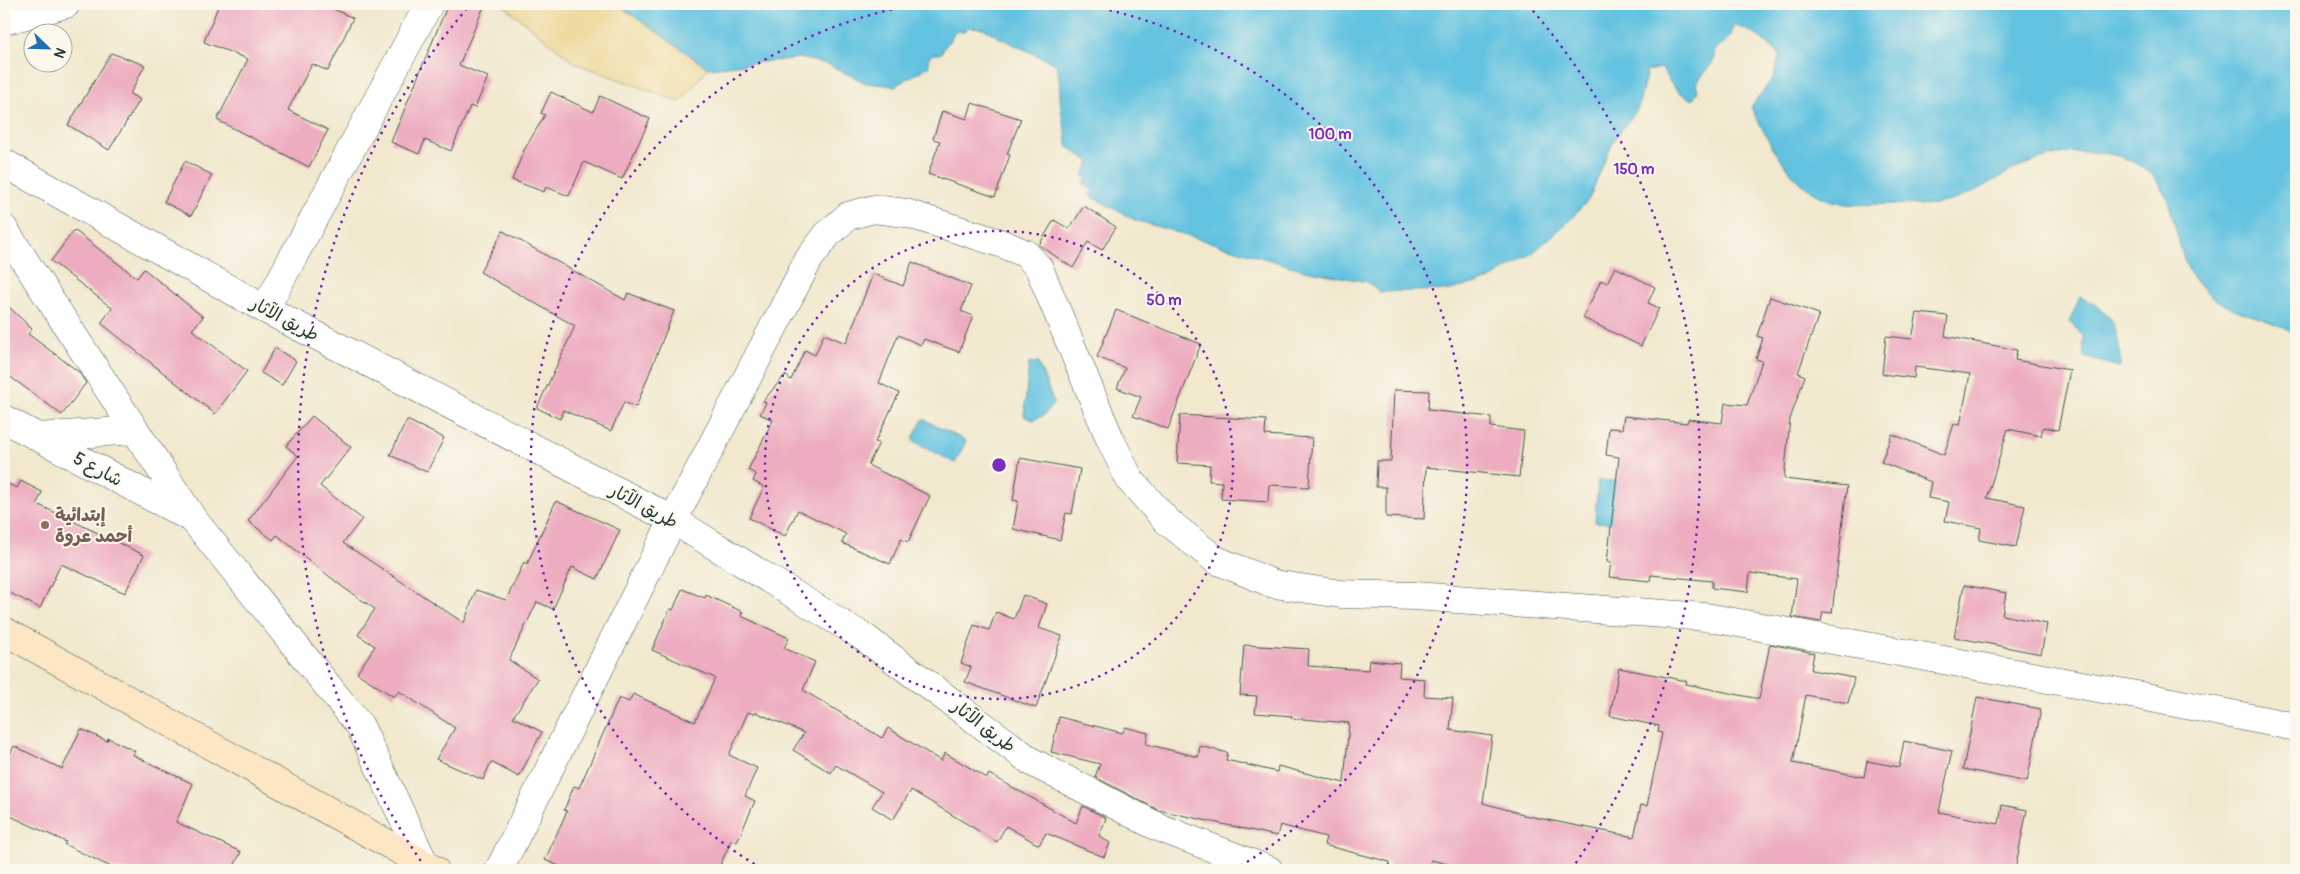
<svg xmlns="http://www.w3.org/2000/svg" width="2300" height="874" font-family="Pangolin,'Playpen Sans Arabic',sans-serif">
  <style>
    .sand { fill: #eeda9e; stroke: #868c69 }
    .water { fill: #62c2e0; stroke: #40808a }
    .building { fill: #edacbf }
    .lines { fill: none; stroke-linecap: round; stroke-linejoin: round }
    .minor-casing { stroke: #3e574b; stroke-width: 29 }
    .secondary-casing { stroke: #3e574b; stroke-width: 29 }
    .minor { stroke: #fff; stroke-width: 28 }
    .secondary { stroke: #fce6c4; stroke-width: 28 }
    .ring { fill: none; stroke: #7b2cbf; stroke-width: 2.5; stroke-dasharray: 2.5 5 }
    .education-dot { fill: #8d6e63; stroke: #fbf7ec; stroke-width: 2 }
    .labels { text-anchor: middle; stroke-width: 4; stroke-linejoin: round; paint-order: stroke }
    .street-label { font-size: 18px; fill: #1f3d34; stroke: #fbf7ec }
    .education-label { font-size: 18px; font-weight: bold; fill: #785e54; stroke: #fbf7ec; text-anchor: start }
    .centre { fill: #7b2cbf; stroke: #fbf7ec; stroke-width: 2.5 }
    .ring-label { font-size: 15px; text-anchor: middle; font-weight: bold; fill: #7b2cbf; stroke: #fbf7ec; stroke-width: 4; stroke-linejoin: round; paint-order: stroke }
  </style>
  <rect width="100%" height="100%" fill="#fbf7ec"/>
  <filter id="ink" filterUnits="userSpaceOnUse"><feTurbulence type="fractalNoise" baseFrequency=".02" numOctaves="2"/><feDisplacementMap in="SourceGraphic" scale="10" xChannelSelector="R" yChannelSelector="G"/><feConvolveMatrix kernelMatrix="1 2 1 2 8 2 1 2 1" color-interpolation-filters="sRGB"/></filter>
  <filter id="wash" filterUnits="userSpaceOnUse"><feTurbulence type="fractalNoise" baseFrequency=".0096" numOctaves="4" result="noise"/><feDisplacementMap in="SourceGraphic" scale="20" xChannelSelector="R" yChannelSelector="G"/><feGaussianBlur stdDeviation="1.12" result="paint"/><feColorMatrix in="noise" values="0 0 0 0 0 0 0 0 0 0 0 0 0 0 0 0 0 1.4 0 .05"/><feComposite in="paint" operator="in"/></filter>
  <g filter="url(#wash)">
    <rect width="100%" height="100%" fill="#f1e8ce"/>
    <polygon class="sand" points="502,4 617,4 708,68 680,102 575,63"/>
    <g class="water">
      <path d="M617,4H2296V335C2262,312 2223,316 2195,281C2189,273 2185,262 2182,253C2169,210 2171,173 2121,157C2081,145 2043,155 2007,173C1993,180 1979,190 1964,196C1940,207 1916,205 1890,204C1874,204 1856,206 1841,203C1794,195 1770,144 1751,107L1773,78L1780,55C1765,40 1753,31 1733,25L1731,36L1715,50L1713,62L1696,84L1698,90L1693,100C1677,92 1669,84 1662,68L1647,71L1638,108L1616,137L1607,155L1589,199L1568,222L1530,255L1488,280L1450,290L1380,292L1367,282L1304,270L1135,220L1090,196L1093,190L1083,184L1087,178L1083,175L1090,162L1067,146C1067,130 1062,121 1061,107C1059,93 1061,78 1056,64L1000,38L983,28L968,27L963,32L956,31L940,54H933L928,59L929,66L895,86L866,83L827,64L800,58L708,68Z"/>
      <path d="M2080,297C2115,312 2120,331 2120,367L2084,357L2083,335L2069,322Z"/>
      <polygon points="1029,362 1038,363 1054,403 1044,415 1033,420 1024,416"/>
      <polygon points="923,419 966,441 955,463 912,440"/>
      <polygon points="1598,480 1617,481 1613,523 1595,522"/>
    </g>
    <g id="blocks">
      <g class="building">
        <polygon points="219,4 322,4 353,18 328,71 312,64 288,110 328,130 309,167 217,120 248,59 204,42"/>
        <polygon points="448,4 485,4 459,65 488,77 475,108 470,106 451,151 425,140 419,154 391,142"/>
        <polygon points="111,53 145,65 130,94 140,100 109,150 68,125"/>
        <polygon points="551,92 593,112 600,96 650,119 622,179 584,162 569,196 546,187 544,192 512,180 524,150 545,115 541,113"/>
        <polygon points="972,103 1021,119 1007,154 1010,155 995,197 928,174 940,141 933,139 942,111 967,119"/>
        <polygon points="185,161 212,175 191,216 164,202"/>
        <polygon points="1084,206 1116,227 1102,250 1088,242 1073,268 1039,245 1054,220 1069,229"/>
        <polygon points="74,230 137,278 144,269 203,317 192,330 247,371 215,414 101,323 112,308 51,261"/>
        <polygon points="503,231 625,300 628,293 674,311 636,407 624,402 611,431 563,410 560,419 537,408 575,326 480,272"/>
        <polygon points="912,262 971,286 961,311 973,316 959,352 924,339 921,345 898,335 879,383 899,393 875,442 879,443 868,465 930,496 908,542 901,539 890,564 842,543 846,534 798,510 785,536 749,518 764,487 753,481 756,474 748,470 773,420 760,414 766,403 763,401 785,375 791,380 805,350 815,355 824,334 846,343 873,274 903,286"/>
        <polygon points="1615,267 1655,287 1648,303 1659,308 1641,346 1583,318 1601,280 1607,283"/>
        <polygon points="1770,297 1819,314 1798,373 1805,376 1790,419 1784,479 1847,486 1832,613 1823,612 1821,622 1792,617 1797,579 1750,573 1748,592 1712,588 1712,581 1651,575 1650,581 1609,577 1611,562 1607,562 1619,457 1606,455 1609,428 1622,429 1624,416 1687,423 1688,419 1722,423 1725,403 1747,405 1762,361 1756,359 1763,338 1757,336"/>
        <polygon points="4,302 32,329 28,334 79,372 86,383 62,415 4,372"/>
        <polygon points="1116,310 1201,344 1168,429 1133,416 1141,397 1117,388 1125,368 1097,357"/>
        <polygon points="1917,313 1948,316 1945,336 2017,350 2015,360 2070,370 2058,430 2043,427 2041,436 2008,429 1987,498 2025,506 2016,547 1979,540 1981,528 1945,521 1949,502 1928,498 1931,482 1881,462 1892,434 1944,455 1954,424 1960,425 1970,374 1915,367 1914,378 1882,374 1886,336 1912,339"/>
        <polygon points="275,348 296,361 282,385 261,373"/>
        <polygon points="1394,390 1429,391 1428,410 1491,417 1491,427 1524,431 1519,477 1426,467 1424,519 1386,517 1386,487 1376,487 1377,461 1391,461"/>
        <polygon points="1180,415 1266,420 1265,435 1312,438 1309,487 1269,485 1268,502 1221,499 1222,482 1209,481 1210,465 1177,463"/>
        <polygon points="312,416 351,447 320,486 362,519 343,543 464,623 476,590 506,600 524,562 527,564 556,501 620,530 597,579 572,567 553,609 537,602 509,660 538,679 513,717 542,732 519,777 491,762 483,780 436,759 455,728 399,691 394,697 357,673 375,646 358,635 375,609 344,588 277,535 273,540 248,521 298,456 286,446"/>
        <polygon points="407,420 444,438 427,472 390,455"/>
        <polygon points="1020,458 1080,469 1072,514 1066,513 1060,540 1013,529 1018,501 1013,500"/>
        <polygon points="21,481 42,492 37,504 144,555 125,593 61,564 40,608 4,590 4,482 17,488"/>
        <polygon points="1964,585 2006,593 2002,615 2047,624 2041,654 1954,637"/>
        <polygon points="682,589 705,598 706,595 743,612 741,616 789,638 784,648 815,662 803,690 882,738 888,728 941,761 945,753 987,778 989,774 1076,823 1083,806 1106,818 1099,836 1110,843 1104,857 1046,833 1039,845 1006,826 997,842 911,790 893,820 872,807 882,792 836,765 831,773 793,750 804,733 755,712 754,714 748,712 729,755 757,768 745,796 755,801 737,842 732,839 718,870 568,870 545,860 567,811 564,810 574,786 579,788 619,698 629,702 633,694 695,722 715,678 652,650 670,609 673,610"/>
        <polygon points="1023,595 1047,604 1039,628 1062,636 1036,708 965,682 971,667 961,663 974,625 989,630 996,612 1014,619"/>
        <polygon points="1770,644 1814,653 1811,670 1854,678 1848,703 1806,695 1793,763 1864,777 1867,761 1899,767 1904,741 1952,751 1939,812 1999,824 2002,805 2027,810 2015,870 1473,870 1431,860 1428,870 1388,870 1390,862 1324,845 1326,837 1280,825 1277,836 1158,810 1095,777 1100,764 1051,752 1059,717 1123,733 1125,727 1148,733 1146,744 1198,757 1200,746 1228,753 1226,760 1277,772 1278,766 1344,783 1349,723 1291,718 1292,716 1255,713 1257,696 1240,695 1244,645 1309,649 1308,666 1368,670 1369,660 1400,663 1399,677 1425,679 1424,696 1453,698 1450,730 1492,736 1483,803 1523,814 1523,815 1634,837 1641,805 1647,806 1662,733 1658,732 1659,726 1610,716 1619,668 1687,681 1686,684 1759,699"/>
        <polygon points="1977,697 2041,709 2027,782 1963,769"/>
        <polygon points="81,729 107,741 108,738 135,751 133,755 193,784 176,822 241,852 232,870 117,870 64,844 66,842 4,813 4,767 14,746 62,769"/>
      </g>
    </g>
  </g>
  <g filter="url(#ink)">
    <use href="#blocks" fill-opacity="0" stroke="#3e574b" stroke-width="1"/>
    <g class="lines">
      <g class="minor-casing">
        <g id="minor">
          <polyline points="4,21 66,4"/>
          <polyline points="4,163 265,309 673,520 865,638 1032,762 1158,827 1269,870"/>
          <polyline points="4,229 193,519 360,726 425,865"/>
          <polyline points="265,309 429,4"/>
          <polyline points="4,419 191,518"/>
          <polyline points="38,437 134,430"/>
          <polyline points="499,870 673,520 809,259 827,235 848,216 874,209 906,213 1003,244 1026,254 1039,268 1110,439 1130,480 1167,521 1216,560 1274,584 1341,594 1415,596 1706,617 2136,695 2296,727"/>
        </g>
      </g>
      <g class="secondary-casing">
        <polyline id="secondary" points="4,631 435,870"/>
      </g>
      <use href="#minor" class="minor"/>
      <use href="#secondary" class="secondary"/>
    </g>
  </g>
  <g class="ring">
    <circle cx="999" cy="465" r="234"/>
    <path d="M761 868A468 468 0 0 1 918 4M1080 4A468 468 0 0 1 1237 868"/>
    <path d="M425 867A701 701 0 0 1 470 5M1528 5A701 701 0 0 1 1573 867"/>
  </g>
  <circle class="education-dot" cx="45" cy="525" r="5"/>
  <g class="labels">
    <g class="street-label">
      <text transform="translate(285 319) rotate(28)" y="6">طريق الآثار</text>
      <text transform="translate(98 469) rotate(28)" y="6">شارع 5</text>
      <text transform="translate(644 506) rotate(28)" y="6">طريق الآثار</text>
      <text transform="translate(984 726) rotate(37)" y="6">طريق الآثار</text>
    </g>
    <g class="education-label">
      <text x="55" y="521">إبتدائية<tspan x="55" dy="21">أحمد عروة</tspan></text>
    </g>
  </g>
  <circle cx="999" cy="465" r="8" class="centre"/>
  <g class="ring-label">
    <text x="1330" y="139">100 m</text>
    <text x="1634" y="174">150 m</text>
    <text x="1164" y="305">50 m</text>
  </g>
  <rect width="2300" height="874" fill="none" stroke="#fbf7ec" stroke-width="20"/>
  <g transform="translate(48 48) rotate(113)"><circle r="24" fill="#fbf7ec" stroke="#a3ada2"/>
  <path d="M0-4L9 19L0 12L-9 19Z" fill="#1f6fb2"/>
  <text y="-8" font-size="14" font-weight="bold" text-anchor="middle" fill="#1f3d34">N</text>
  </g>
</svg>
